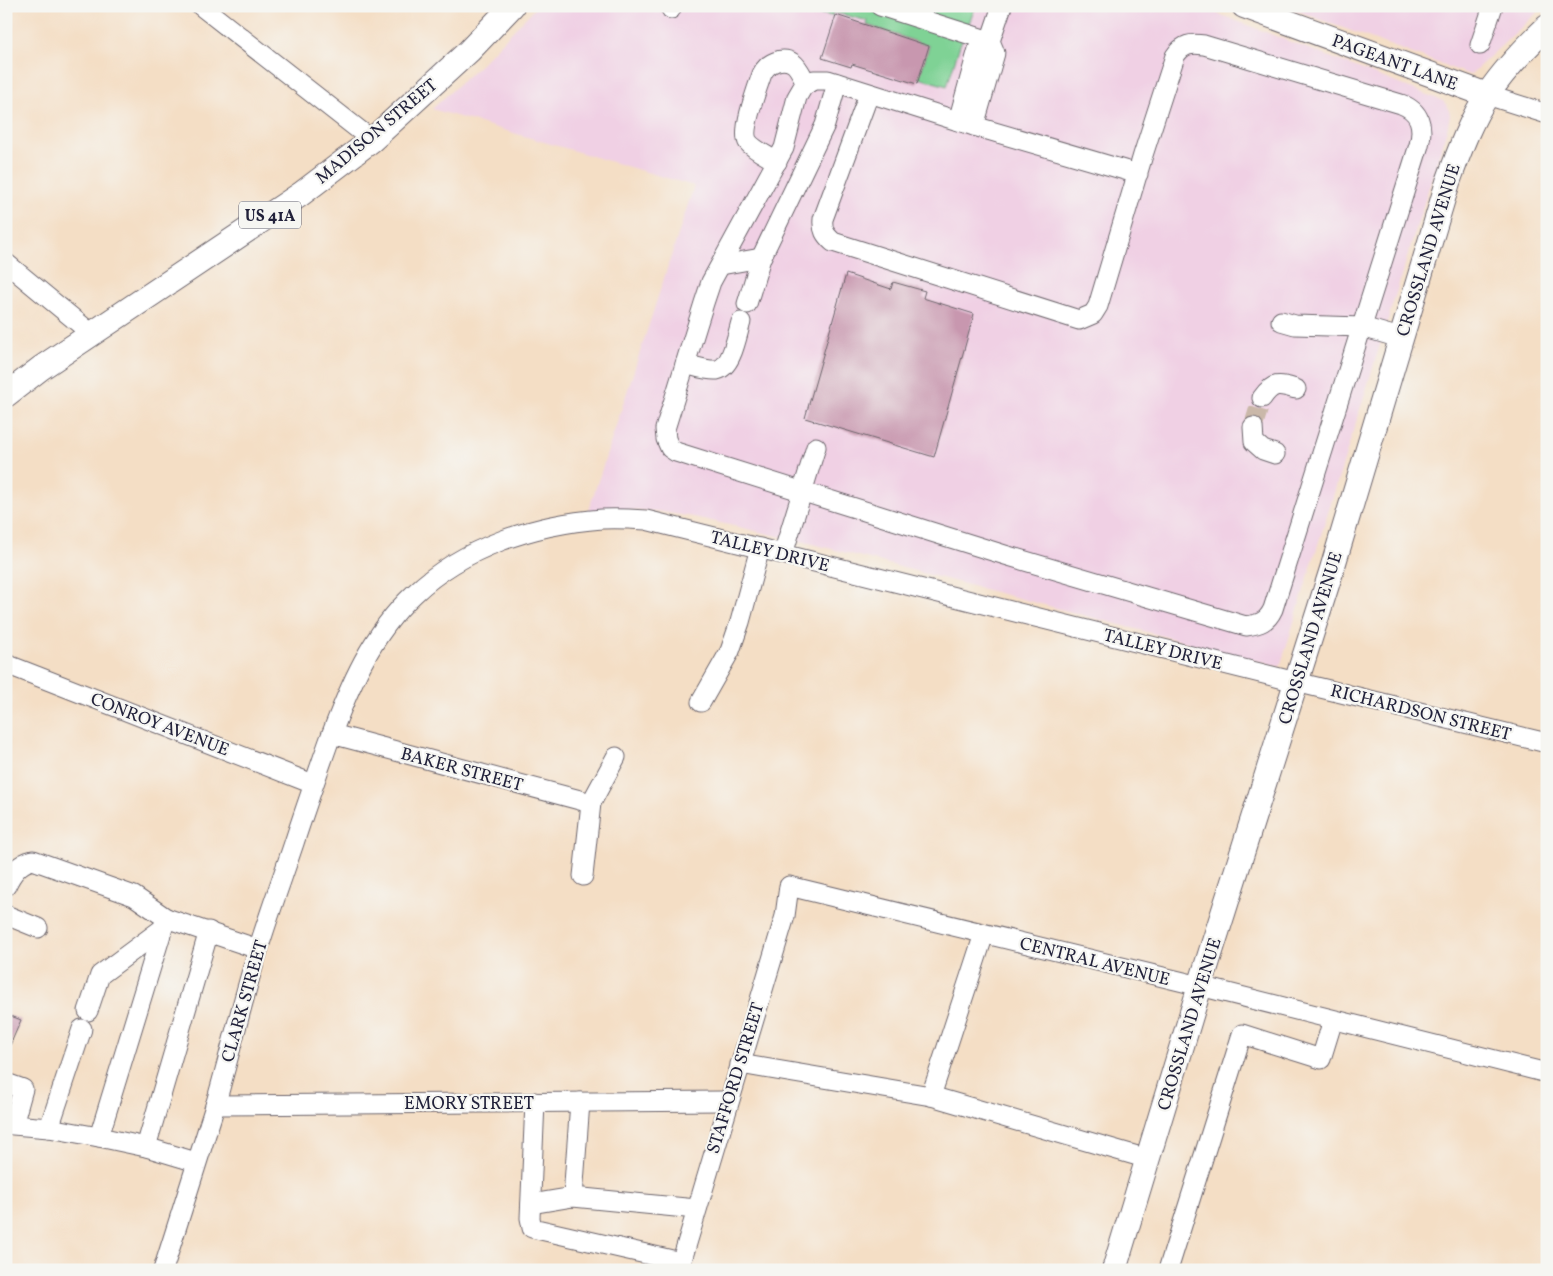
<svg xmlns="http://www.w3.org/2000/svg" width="1553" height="1276" font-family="Vollkorn,serif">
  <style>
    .built { fill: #f0d0e4 }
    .green { fill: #7fd295; stroke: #507a68 }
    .building { fill: #c897af }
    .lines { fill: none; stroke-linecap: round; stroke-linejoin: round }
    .minor-tunnel { stroke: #cab8a9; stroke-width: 19; stroke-dasharray: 19 9; stroke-linecap: butt }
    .minor-casing { stroke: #6c646b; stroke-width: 21 }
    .major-casing { stroke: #6c646b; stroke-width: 26 }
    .minor { stroke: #fff; stroke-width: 19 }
    .major { stroke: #fff; stroke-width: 24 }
    .labels { text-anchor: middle; stroke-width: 4.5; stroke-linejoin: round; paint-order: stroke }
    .shield { fill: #f6f6f2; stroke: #626272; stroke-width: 1 }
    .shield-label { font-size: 16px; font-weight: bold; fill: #22223b }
    .street-label { font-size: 18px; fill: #22223b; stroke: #f6f6f2 }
  </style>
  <rect width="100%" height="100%" fill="#f6f6f2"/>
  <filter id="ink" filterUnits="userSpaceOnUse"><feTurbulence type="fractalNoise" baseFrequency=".02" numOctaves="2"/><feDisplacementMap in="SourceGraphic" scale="10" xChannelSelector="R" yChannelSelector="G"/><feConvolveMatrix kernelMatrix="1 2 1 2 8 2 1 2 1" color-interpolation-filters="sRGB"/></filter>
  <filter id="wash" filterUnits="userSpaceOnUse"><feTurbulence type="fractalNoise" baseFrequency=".0096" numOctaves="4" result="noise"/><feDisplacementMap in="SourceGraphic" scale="20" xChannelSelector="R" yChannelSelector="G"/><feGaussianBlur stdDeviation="1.12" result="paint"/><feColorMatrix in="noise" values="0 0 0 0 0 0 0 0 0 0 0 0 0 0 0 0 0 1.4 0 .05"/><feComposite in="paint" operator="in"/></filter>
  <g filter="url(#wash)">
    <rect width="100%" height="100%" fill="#f4dec5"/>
    <g class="built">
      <polygon points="537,6 1198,6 1443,101 1448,107 1450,115 1447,129 1280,667 805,542 694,517 656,511 621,510 588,512 694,186 432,109 481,64"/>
      <polygon points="1284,6 1544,6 1470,75"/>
    </g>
    <polygon class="green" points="802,6 976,6 960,45 947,86 919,78 929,46 867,25 868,21 833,12 832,16 801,10"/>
    <g id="blocks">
      <g class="building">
        <polygon points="836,15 929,46 917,84 852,64 851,67 822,58"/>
        <polygon points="846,274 891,289 893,282 925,291 923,298 974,314 934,457 805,418"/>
        <polygon points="6,1014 21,1020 8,1050 6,1049"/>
      </g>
    </g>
  </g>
  <g filter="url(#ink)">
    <use href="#blocks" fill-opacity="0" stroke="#6c646b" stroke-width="1"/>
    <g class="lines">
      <polyline class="minor-tunnel" points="1253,427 1262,398"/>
      <g class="minor-casing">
        <g id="minor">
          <polyline points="201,6 372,140"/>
          <polyline points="880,6 990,41"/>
          <polyline points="671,9 671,6"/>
          <polyline points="1480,45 1493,6"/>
          <path d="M869,94L823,219C822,230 825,235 833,242L1079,320L1093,314L1098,306L1143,155L1175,56C1183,44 1191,43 1204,45L1401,104C1420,111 1424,126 1419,145L1273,609C1267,622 1260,624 1246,626L1005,555L676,452L670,448L666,439L665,429L704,303L711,282L784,148L797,97L804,85L814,80H828L974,126L1138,174"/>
          <polyline points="1487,95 1547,114"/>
          <polyline points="958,121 978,49 990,41 1002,6"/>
          <polyline points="974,126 995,53 990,41"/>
          <path d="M777,162C768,156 754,150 748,142C741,131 758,86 762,74C767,63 782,56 793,63C799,67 803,78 807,84"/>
          <polyline points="6,263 92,334"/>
          <polyline points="721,265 761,258"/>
          <polyline points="747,304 761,258 825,125 837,83"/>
          <polyline points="1281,321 1295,325 1362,327 1400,338"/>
          <path d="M685,364C694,366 707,371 717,370C732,367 737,335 741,322"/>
          <path d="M1262,398C1273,382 1279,384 1296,389"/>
          <polyline points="1253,427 1254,442 1263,450 1275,454"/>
          <polyline points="783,554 816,447"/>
          <polyline points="6,664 313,784"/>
          <polyline points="701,702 730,651 740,622 760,548"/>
          <polyline points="332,734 591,803"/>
          <polyline points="583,876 591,803 616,757"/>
          <path d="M6,886C12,873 19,863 33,860L134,896L166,918"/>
          <polyline points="6,915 38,928"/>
          <polyline points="88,1011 100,975 162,929"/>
          <polyline points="740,1064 931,1096 1148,1159"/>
          <polyline points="6,1083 23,1089 13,1125 49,1128 99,1137"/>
          <polyline points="931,1096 984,934"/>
          <polyline points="535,1102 530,1218 532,1228 681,1262"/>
          <polyline points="580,1102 573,1197 696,1209"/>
          <polyline points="215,1105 723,1101"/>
          <polyline points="49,1128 82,1029"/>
          <polyline points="146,1147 209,931"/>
          <polyline points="196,1162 146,1147 99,1137 166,918 258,949"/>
          <polyline points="531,1204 573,1197"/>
          <path d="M163,1270C180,1215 198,1161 215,1106C230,1054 242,1002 258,950C269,914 282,879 294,843C305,809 317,775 329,741C349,687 371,634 414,594C463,547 535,524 602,519C617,518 632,519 646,520L1296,682L1547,743"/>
          <polyline points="679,1270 785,916 789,886 1200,986 1547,1073"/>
          <polyline points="1168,1270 1242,1034 1321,1059 1333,1020"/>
        </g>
      </g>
      <g class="major-casing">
        <g id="major">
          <polyline points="1244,6 1487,95"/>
          <polyline points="6,395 41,368 301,194 372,140 469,51 512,6"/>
          <path d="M1114,1270L1200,986L1332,569L1448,182C1459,152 1470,121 1488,94C1504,70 1526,47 1547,27"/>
        </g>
      </g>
      <use href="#minor" class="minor"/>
      <use href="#major" class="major"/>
    </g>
  </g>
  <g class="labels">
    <rect class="shield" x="239" y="201.5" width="62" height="27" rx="4"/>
    <g class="shield-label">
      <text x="270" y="221">US 41A</text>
    </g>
    <g class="street-label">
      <text transform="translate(1395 62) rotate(20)" y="6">PAGEANT LANE</text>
      <text transform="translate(376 131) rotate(-40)" y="6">MADISON STREET</text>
      <text transform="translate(1428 250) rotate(-73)" y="6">CROSSLAND AVENUE</text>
      <text transform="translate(770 551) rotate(14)" y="6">TALLEY DRIVE</text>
      <text transform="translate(1310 638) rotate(-73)" y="6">CROSSLAND AVENUE</text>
      <text transform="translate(1163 649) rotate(14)" y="6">TALLEY DRIVE</text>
      <text transform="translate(1421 712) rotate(14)" y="6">RICHARDSON STREET</text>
      <text transform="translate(160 724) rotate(21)" y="6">CONROY AVENUE</text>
      <text transform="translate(462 769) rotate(15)" y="6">BAKER STREET</text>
      <text transform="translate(1095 961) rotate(14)" y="6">CENTRAL AVENUE</text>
      <text transform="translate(244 1001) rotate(-74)" y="6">CLARK STREET</text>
      <text transform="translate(1189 1024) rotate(-73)" y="6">CROSSLAND AVENUE</text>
      <text transform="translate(735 1078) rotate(-73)" y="6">STAFFORD STREET</text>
      <text x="469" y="1109">EMORY STREET</text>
    </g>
  </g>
  <rect width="1553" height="1276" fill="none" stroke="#f6f6f2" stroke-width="25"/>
</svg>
